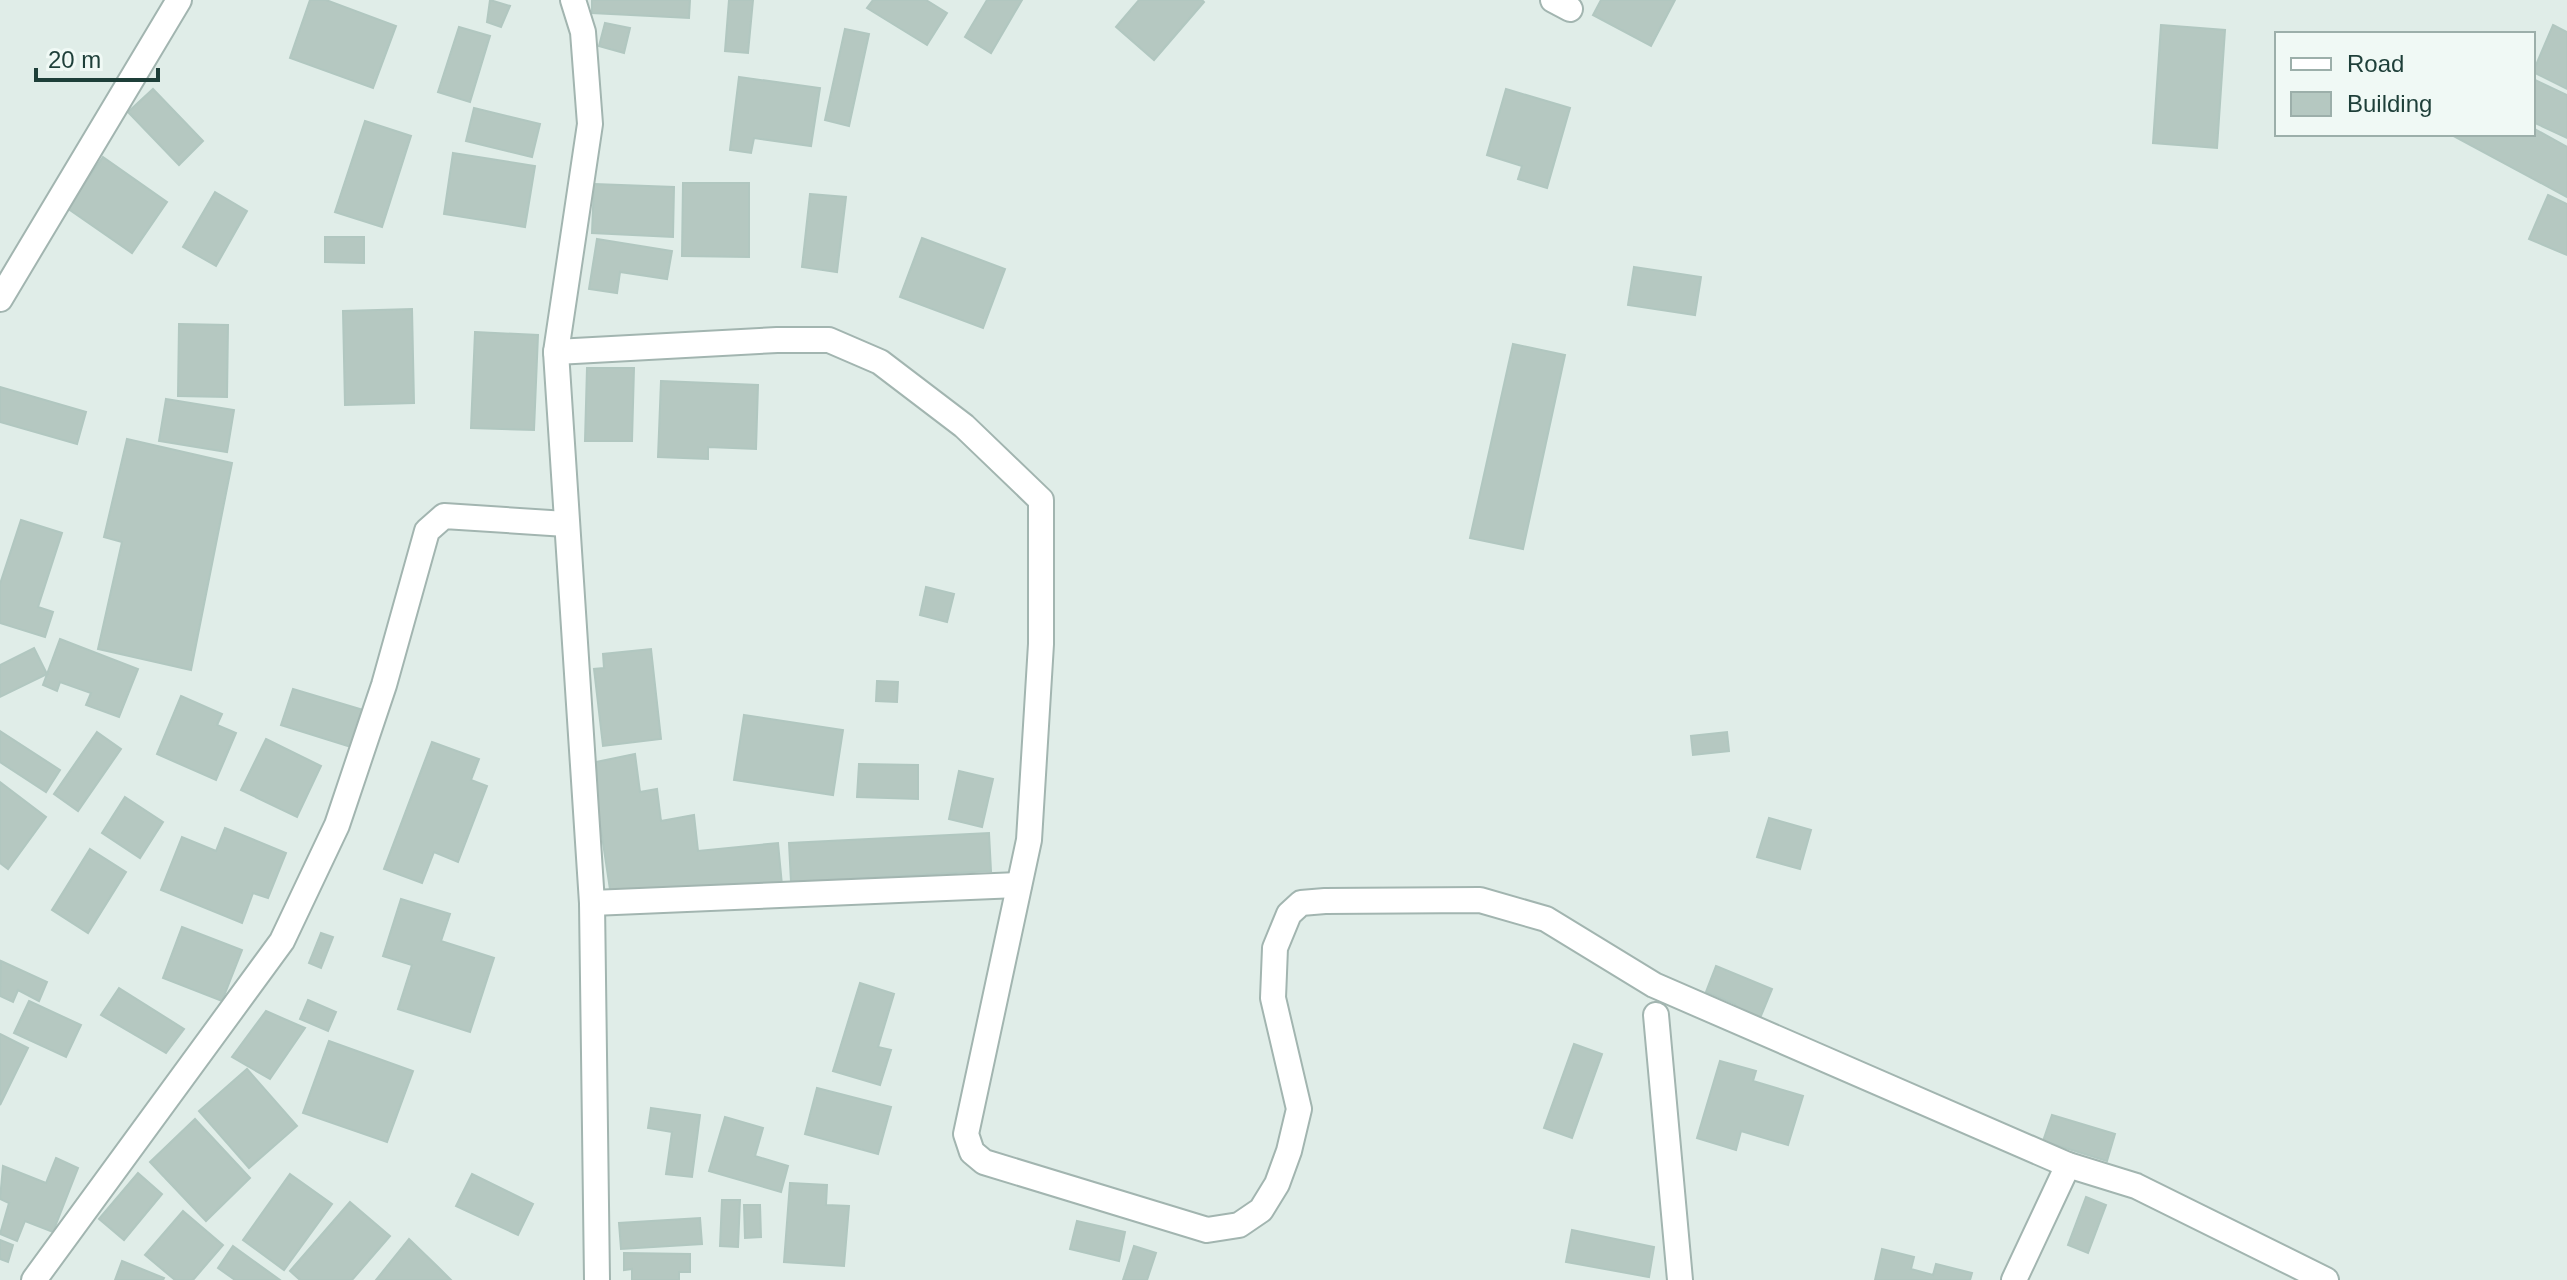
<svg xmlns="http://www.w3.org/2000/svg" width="2567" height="1280" font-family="Arial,sans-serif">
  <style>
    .building { fill: #b5c8c1; stroke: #b1c7c0; stroke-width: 2 }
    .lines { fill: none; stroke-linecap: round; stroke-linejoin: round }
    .minor-casing { stroke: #a2b5b0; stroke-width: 28 }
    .minor { stroke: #fff; stroke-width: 24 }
  </style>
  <rect width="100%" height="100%" fill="#e0ede8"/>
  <g class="building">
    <polygon points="310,0 326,0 396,26 373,88 290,58"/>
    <polygon points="490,0 510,6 501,27 487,22"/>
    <polygon points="592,0 690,0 689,18 592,13"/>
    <polygon points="729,0 753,0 748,53 725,51"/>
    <polygon points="873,0 926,0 947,13 927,45 867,8"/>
    <polygon points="987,0 1022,0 991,53 965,37"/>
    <polygon points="1139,0 1202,0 1204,2 1154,60 1116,27"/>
    <polygon points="1601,0 1675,0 1651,46 1593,15"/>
    <polygon points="605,23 630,28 624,53 599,46"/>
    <polygon points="2161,25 2225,30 2217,148 2153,143"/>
    <polygon points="2553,25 2567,32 2567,89 2533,72"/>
    <polygon points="459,27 490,36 470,102 438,92"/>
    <polygon points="845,29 869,34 849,126 825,120"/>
    <polygon points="739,77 820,88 811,146 754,138 751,153 730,150"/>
    <polygon points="2533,79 2567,95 2567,138 2533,122"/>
    <polygon points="153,89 203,141 179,165 128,112"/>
    <polygon points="1506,89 1570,108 1547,188 1518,179 1522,166 1487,155"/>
    <polygon points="474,108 540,124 532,157 466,141"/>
    <polygon points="365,121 411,136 382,227 335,212"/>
    <polygon points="2533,128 2567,147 2567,197 2450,134 2533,134"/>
    <polygon points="453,153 535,166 525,227 444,214"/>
    <polygon points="103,157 167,202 132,253 67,208"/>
    <polygon points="683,183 749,183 749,257 682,256"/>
    <polygon points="594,184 674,187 673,237 592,233"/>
    <polygon points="215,192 247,211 216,266 183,247"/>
    <polygon points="810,194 846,197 837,272 802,267"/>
    <polygon points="2548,195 2567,204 2567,255 2529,239"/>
    <polygon points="325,237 364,237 364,263 325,262"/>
    <polygon points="922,238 1005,269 983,328 900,297"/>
    <polygon points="597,239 672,251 667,279 620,272 617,293 589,289"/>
    <polygon points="1634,267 1701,277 1695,315 1628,305"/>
    <polygon points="412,309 414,403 345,405 343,311"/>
    <polygon points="179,324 228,325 227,397 178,396"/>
    <polygon points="475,332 538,335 534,430 471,428"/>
    <polygon points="1513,344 1565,355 1523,549 1470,538"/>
    <polygon points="587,368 634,368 632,441 585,441"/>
    <polygon points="661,381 758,385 756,449 708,447 708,459 658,457"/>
    <polygon points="0,387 86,412 77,444 0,422"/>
    <polygon points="166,399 234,410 227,452 159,441"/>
    <polygon points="127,439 232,463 191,670 98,649 122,542 104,537"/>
    <polygon points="21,520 62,533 38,607 53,612 45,637 0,623 0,584"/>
    <polygon points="926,587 954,594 947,622 920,615"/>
    <polygon points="60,639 138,669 119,717 86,705 91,693 60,682 57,691 43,685"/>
    <polygon points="34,648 47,674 0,697 0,665"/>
    <polygon points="651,649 661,739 603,746 594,669 604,668 603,654"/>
    <polygon points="877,681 898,682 897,702 876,701"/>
    <polygon points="293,689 363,710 351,747 281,725"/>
    <polygon points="181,696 222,714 217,725 236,733 216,780 157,754"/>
    <polygon points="744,715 843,730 833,795 734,780"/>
    <polygon points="0,731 60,770 46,792 0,762"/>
    <polygon points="97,732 121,749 78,811 54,794"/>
    <polygon points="1727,732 1729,751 1693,755 1691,736"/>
    <polygon points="266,739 321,766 297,817 241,790"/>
    <polygon points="432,742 479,759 471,780 487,786 458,862 434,852 422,883 384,869"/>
    <polygon points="635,754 640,792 657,789 661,821 694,815 698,851 778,843 782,885 611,896 591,763"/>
    <polygon points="859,764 918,765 918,799 857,797"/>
    <polygon points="959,771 993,779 982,827 949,819"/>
    <polygon points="0,782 46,817 8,869 0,863"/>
    <polygon points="125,797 163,822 140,858 102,833"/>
    <polygon points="1769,818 1811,830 1800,869 1757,857"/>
    <polygon points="225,828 286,853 268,898 253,893 242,923 161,890 182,837 216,851"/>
    <polygon points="989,833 991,871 791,882 789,843"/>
    <polygon points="90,849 126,872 88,933 52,910"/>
    <polygon points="401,899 450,914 441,941 494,958 470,1032 398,1009 412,965 383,956"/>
    <polygon points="182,927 242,950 222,1001 163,978"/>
    <polygon points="321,933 333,937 321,968 309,963"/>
    <polygon points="1,961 47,982 39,1001 18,990 13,1002 0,996"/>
    <polygon points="1716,966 1772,989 1758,1023 1732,1013 1735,1004 1706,992"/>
    <polygon points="860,983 894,994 878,1047 891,1050 880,1085 833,1071"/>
    <polygon points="119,988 184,1029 166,1053 101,1015"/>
    <polygon points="308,1000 336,1012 328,1031 300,1019"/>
    <polygon points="29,1001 81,1025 66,1057 14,1033"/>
    <polygon points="266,1011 305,1028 270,1079 232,1057"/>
    <polygon points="0,1034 28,1048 0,1105"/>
    <polygon points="329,1041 413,1071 387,1142 303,1113"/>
    <polygon points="1574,1044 1602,1054 1572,1138 1544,1128"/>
    <polygon points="1720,1061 1756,1071 1753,1081 1803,1096 1788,1145 1741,1131 1736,1150 1697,1138"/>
    <polygon points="247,1069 297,1126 249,1168 199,1111"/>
    <polygon points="817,1088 891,1107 878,1154 805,1134"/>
    <polygon points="651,1108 700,1115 692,1177 666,1174 672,1132 648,1128"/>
    <polygon points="2052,1115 2115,1134 2107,1161 2043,1141"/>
    <polygon points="725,1117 763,1128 755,1156 788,1166 781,1192 709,1171"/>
    <polygon points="195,1119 250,1178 206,1221 150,1162"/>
    <polygon points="56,1158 78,1168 53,1232 25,1221 17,1241 0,1234 9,1203 0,1199 3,1166 46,1183"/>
    <polygon points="138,1173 162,1194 124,1240 99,1219"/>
    <polygon points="290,1174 332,1204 284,1270 243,1240"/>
    <polygon points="472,1174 533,1204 518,1235 456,1206"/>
    <polygon points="790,1183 827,1185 826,1205 849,1206 844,1266 784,1262"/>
    <polygon points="2086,1197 2106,1205 2088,1253 2068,1245"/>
    <polygon points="722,1200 740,1200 738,1247 720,1246"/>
    <polygon points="350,1202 390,1236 352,1280 300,1280 290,1271"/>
    <polygon points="744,1205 760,1205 761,1237 745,1238"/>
    <polygon points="183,1211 223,1245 193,1280 175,1280 145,1255"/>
    <polygon points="700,1218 702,1244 621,1249 619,1223"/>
    <polygon points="1077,1221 1125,1232 1119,1261 1070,1249"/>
    <polygon points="1572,1230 1654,1247 1649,1277 1566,1262"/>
    <polygon points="409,1239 439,1268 451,1280 376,1280"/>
    <polygon points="0,1240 13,1245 8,1262 0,1259"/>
    <polygon points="233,1246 280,1280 235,1280 218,1268"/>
    <polygon points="1134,1246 1156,1253 1147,1280 1123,1280"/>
    <polygon points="1882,1249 1914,1257 1911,1269 1933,1275 1936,1264 1972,1273 1970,1280 1875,1280"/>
    <polygon points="624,1253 690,1254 690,1272 679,1272 679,1280 632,1280 632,1269 624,1270"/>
    <polygon points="122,1261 164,1278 163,1280 115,1280"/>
  </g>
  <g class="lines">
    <g class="minor-casing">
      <g id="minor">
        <polyline points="573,0 583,32 590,124 556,352 592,903 597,1280"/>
        <polyline points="1553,0 1570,9"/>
        <polyline points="0,299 179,0"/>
        <polyline points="556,352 777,340 829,340 880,362 964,426 1041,500 1041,644 1029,840 966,1134 972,1152 984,1162 1207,1230 1239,1225 1261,1210 1277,1184 1289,1151 1299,1109 1273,998 1275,948 1289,914 1301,903 1325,901 1480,900 1546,919 1654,985 2068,1165 2136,1186 2326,1280"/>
        <polyline points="592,903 1019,885"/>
        <polyline points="1656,1015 1680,1280"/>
        <polyline points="34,1280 282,941 337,825 384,685 427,531 444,516 566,524"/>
        <polyline points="2014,1280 2068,1165"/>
      </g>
    </g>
    <use href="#minor" class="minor"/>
  </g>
  <rect x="2275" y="32" width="260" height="104" fill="#f0f9f5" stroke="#9cafaa" stroke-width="2"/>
  <rect x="2291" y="58" width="40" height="12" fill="#ffffff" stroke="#9cafaa" stroke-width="2"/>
  <text x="2347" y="72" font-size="24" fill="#1e3f39">Road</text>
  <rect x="2291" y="92" width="40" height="24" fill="#b5c8c1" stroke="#9cafaa" stroke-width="2"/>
  <text x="2347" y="112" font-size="24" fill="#1e3f39">Building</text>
  <path d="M36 68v12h122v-12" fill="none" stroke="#1e3f39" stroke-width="4"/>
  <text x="48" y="68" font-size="24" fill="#1e3f39" stroke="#f0f9f5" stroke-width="6" paint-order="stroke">20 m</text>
</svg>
